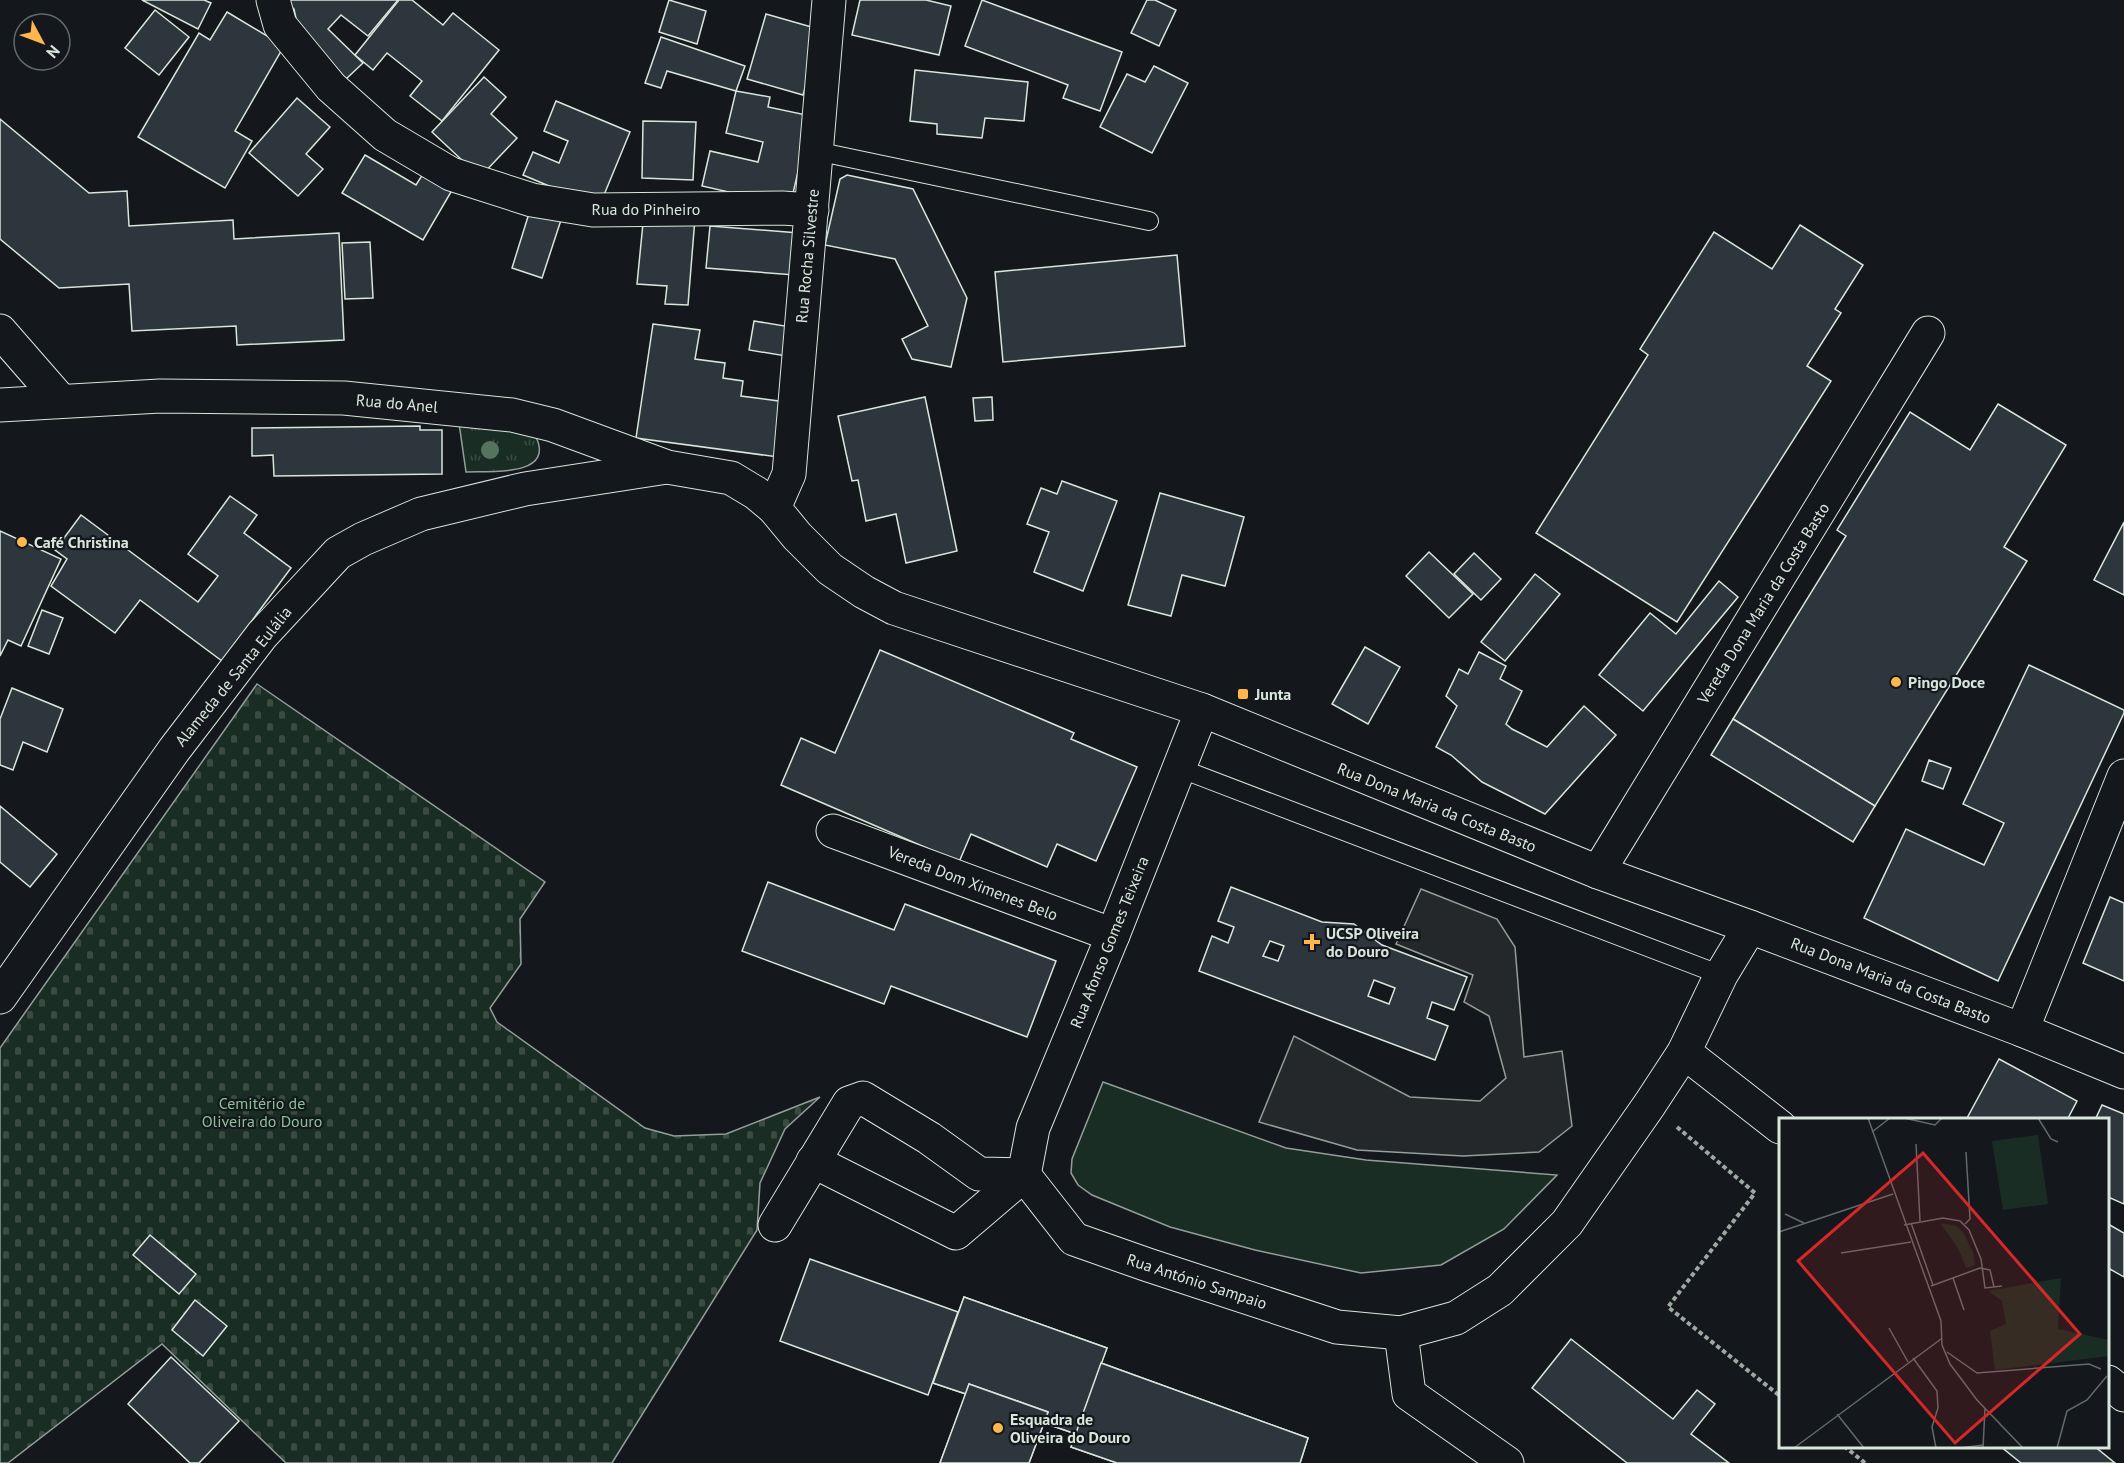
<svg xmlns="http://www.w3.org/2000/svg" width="2124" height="1463" font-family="'PT Sans',sans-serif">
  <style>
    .grass { fill: url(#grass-tufts); stroke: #939e99; stroke-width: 1.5 }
    .cemetery { fill: url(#cemetery-stones); stroke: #939e99; stroke-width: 1.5 }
    .garden { fill: #1a2d24; stroke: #939e99; stroke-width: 1.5 }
    .parking { fill: #24282b; stroke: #939e99; stroke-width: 1.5 }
    .building { fill: #2c363c; stroke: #d8e6dc; stroke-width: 1.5; fill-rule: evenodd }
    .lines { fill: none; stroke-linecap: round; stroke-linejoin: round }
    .service-casing { stroke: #d8e6dc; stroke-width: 20 }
    .minor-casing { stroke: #d8e6dc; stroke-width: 35 }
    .tertiary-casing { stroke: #d8e6dc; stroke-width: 35 }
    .path { stroke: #9da8a2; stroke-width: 4; stroke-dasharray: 4.5 3; stroke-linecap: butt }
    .service { stroke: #14181c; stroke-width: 18 }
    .minor { stroke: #14181c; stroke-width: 33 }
    .tertiary { stroke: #14181c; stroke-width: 33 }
    .tree { fill: #55745f }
    .poi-dot { fill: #ffb74d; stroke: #14181c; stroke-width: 2 }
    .labels { text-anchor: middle; stroke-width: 4.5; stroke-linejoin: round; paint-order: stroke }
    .street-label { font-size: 16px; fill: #d8e6dc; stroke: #14181c }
    .poi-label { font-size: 16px; font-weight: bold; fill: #d8e6dc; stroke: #14181c; text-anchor: start }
    .park-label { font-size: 16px; fill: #8ac095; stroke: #14181c }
    .inset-road { fill: none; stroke: #626a69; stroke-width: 1.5 }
    .view { fill: #d62828; fill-opacity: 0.15; stroke: #d62828; stroke-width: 3 }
    .inset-edge { fill: none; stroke: #d8e6dc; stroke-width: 3 }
  </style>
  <defs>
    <pattern id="grass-tufts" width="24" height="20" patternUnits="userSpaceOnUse" patternTransform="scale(1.5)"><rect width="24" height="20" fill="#1a2d24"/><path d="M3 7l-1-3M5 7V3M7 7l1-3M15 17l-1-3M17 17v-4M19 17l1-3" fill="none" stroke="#3b4b43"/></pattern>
    <pattern id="cemetery-stones" width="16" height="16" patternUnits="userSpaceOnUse" patternTransform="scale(1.5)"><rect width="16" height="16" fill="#1a2d24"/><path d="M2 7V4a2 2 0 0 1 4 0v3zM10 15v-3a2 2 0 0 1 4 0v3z" fill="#3b4b43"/></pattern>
  </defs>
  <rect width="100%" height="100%" fill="#14181c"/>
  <path class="grass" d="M459,423L507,429L536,437C555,477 489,471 466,472Z"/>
  <polygon class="cemetery" points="257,684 545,882 520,919 521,964 490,1008 497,1022 645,1128 674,1136 726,1134 820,1097 785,1129 760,1183 757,1230 612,1463 286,1463 162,1344 8,1463 0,1463 0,1048"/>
  <polygon class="garden" points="1103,1082 1286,1148 1366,1160 1557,1175 1504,1229 1441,1265 1361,1273 1255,1250 1170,1227 1092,1195 1078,1185 1071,1173 1072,1159"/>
  <polygon class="parking" points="1421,889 1497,919 1515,947 1524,1057 1562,1051 1572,1126 1539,1152 1463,1156 1357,1150 1259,1122 1294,1036 1410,1097 1480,1101 1506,1078 1489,1016 1464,1002 1473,975 1396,944"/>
  <g class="building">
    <polygon points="142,0 204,0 211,3 198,29"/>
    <polygon points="285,0 398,0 368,36 341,15 328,29 363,63 346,79 297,23 294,9"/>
    <polygon points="399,0 412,0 443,25 453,13 499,50 442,121 410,96 422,81 387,53 373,70 355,55"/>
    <polygon points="669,0 706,11 697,44 659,32"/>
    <polygon points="860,0 926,0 951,6 939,55 852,35"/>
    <polygon points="982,0 1122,52 1100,111 1063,98 1068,85 965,46"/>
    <polygon points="1147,0 1155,0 1176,10 1159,46 1131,33"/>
    <polygon points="155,10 189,37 159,75 125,48"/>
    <polygon points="227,12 284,46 235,131 252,141 225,188 138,137 199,33 210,40"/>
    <polygon points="766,14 822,30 803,95 747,79"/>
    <polygon points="661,37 745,66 736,91 667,71 661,88 645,83"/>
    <polygon points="1154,66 1188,83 1152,153 1100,127 1127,74 1145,82"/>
    <polygon points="915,70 1028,82 1024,121 985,118 982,138 937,134 937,124 910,121"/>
    <polygon points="484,77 506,97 491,114 517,138 480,177 432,132"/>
    <polygon points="736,91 770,97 768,107 811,116 790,206 702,186 710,151 758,162 763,142 726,133"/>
    <polygon points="297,98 330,127 306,154 323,169 298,196 249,153"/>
    <polygon points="556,101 630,132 599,207 523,175 533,152 559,163 568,141 544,131"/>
    <polygon points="0,119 89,193 127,191 129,226 233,220 234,239 339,233 344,340 237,345 236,326 132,331 129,284 59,288 0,239"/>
    <polygon points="643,121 696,122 693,180 642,178"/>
    <polygon points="365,155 416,185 430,163 458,180 423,240 342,193"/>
    <polygon points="847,175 913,189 967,298 951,367 912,359 902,339 928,326 895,259 825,245 840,179"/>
    <polygon points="531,207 562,217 542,278 512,268"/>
    <polygon points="644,213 695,218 688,305 665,304 667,286 637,284"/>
    <polygon points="1800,225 1863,265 1835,309 1841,313 1807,366 1831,381 1677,622 1536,533 1648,355 1640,349 1714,232 1772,269"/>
    <polygon points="710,226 799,233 795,275 706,268"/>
    <polygon points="370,242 373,298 345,299 342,243"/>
    <polygon points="1177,255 1185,346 1003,362 995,272"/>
    <polygon points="754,321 791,327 786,356 749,350"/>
    <polygon points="653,324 700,330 695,359 725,363 723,378 743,381 741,396 786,402 778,457 636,438"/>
    <polygon points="925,397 957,551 906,563 896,514 866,521 858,480 852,481 838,416"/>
    <polygon points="992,397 993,420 975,421 973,398"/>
    <polygon points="1998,404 2066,445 2004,547 2027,561 1875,806 1733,719 1846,536 1837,530 1910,412 1970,450"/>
    <polygon points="420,426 420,430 442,430 442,474 274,476 273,455 252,456 252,428"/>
    <polygon points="1062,481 1117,501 1083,591 1034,572 1049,532 1027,524 1041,488 1057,494"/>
    <polygon points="1160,493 1244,517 1225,586 1182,575 1171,616 1128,605"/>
    <polygon points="230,496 257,515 244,533 291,568 222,661 140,600 115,633 51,586 67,559 55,550 81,515 198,602 218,576 188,554"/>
    <polygon points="2124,522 2124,595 2094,580"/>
    <polygon points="0,531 61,559 21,646 8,640 0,656"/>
    <polygon points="1429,552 1473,594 1449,618 1406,576"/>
    <polygon points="1474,553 1501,579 1481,600 1454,574"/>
    <polygon points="1535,574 1560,594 1505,661 1481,642"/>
    <polygon points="1719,581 1738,597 1643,711 1599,675 1650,613 1676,634"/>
    <polygon points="42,610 63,618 49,654 28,646"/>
    <polygon points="1365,647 1400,667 1368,724 1332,704"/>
    <polygon points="880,650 1074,733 1071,739 1137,767 1096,861 1057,844 1047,867 971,834 959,862 781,785 801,738 835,753"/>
    <polygon points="1479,652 1506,666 1500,679 1522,691 1506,724 1512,729 1547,747 1584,706 1616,735 1545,814 1482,782 1451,755 1436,747 1457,706 1446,696 1459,669 1468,674"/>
    <polygon points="2029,665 2124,710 2124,713 1998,981 1864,918 1906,829 1984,865 2004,823 1963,804"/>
    <polygon points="12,688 63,709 47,752 23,742 13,770 0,765 0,719"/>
    <polygon points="1733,719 1875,806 1853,842 1711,755"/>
    <polygon points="1929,760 1951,768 1943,789 1922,781"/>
    <polygon points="0,806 57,854 30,887 0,862"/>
    <polygon points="768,882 894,930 905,904 1056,961 1027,1037 891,986 884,1004 742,951"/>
    <path d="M1231,887L1322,922L1354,924L1382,945L1467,977L1454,1010L1432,1002L1427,1018L1448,1026L1435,1060L1199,971L1212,936L1228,943L1234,927L1218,921ZM1270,941L1284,946L1278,961L1263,956ZM1374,980L1395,988L1389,1004L1368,996Z"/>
    <polygon points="2110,897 2124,903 2124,981 2083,963"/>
    <polygon points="1999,1059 2077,1101 2067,1120 1966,1120"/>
    <polygon points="2102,1105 2124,1114 2124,1204 2108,1197 2108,1120 2095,1120"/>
    <polygon points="2108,1224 2124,1233 2124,1277 2108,1268"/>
    <polygon points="150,1235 196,1274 179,1294 133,1255"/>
    <polygon points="810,1259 958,1312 928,1395 780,1341"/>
    <polygon points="964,1297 1107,1348 1101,1363 1308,1438 1300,1463 1117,1463 1071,1447 1076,1434 1044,1423 1029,1463 940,1463 966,1394 933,1383"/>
    <polygon points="964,1297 1107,1348 1076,1434 1044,1423 1048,1412 969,1384 966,1394 933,1383"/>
    <polygon points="195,1300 227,1326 203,1356 172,1330"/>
    <polygon points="1571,1339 1673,1419 1697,1390 1715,1404 1691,1434 1729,1463 1627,1463 1532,1388"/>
    <polygon points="171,1357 239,1421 199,1463 190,1463 128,1404"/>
    <polygon points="1101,1363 1308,1438 1300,1463 1117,1463 1071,1447"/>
    <polygon points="969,1384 1048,1412 1029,1463 940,1463"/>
    <polygon points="2000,1446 2094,1446 2115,1463 2021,1463"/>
  </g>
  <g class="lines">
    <g class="service-casing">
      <g id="service">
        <polyline points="816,151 1149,221"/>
        <polyline points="1179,768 1721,975"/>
      </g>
    </g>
    <g class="minor-casing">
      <g id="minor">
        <polyline points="273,0 280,25 331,87 385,135 451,174 532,200 593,210 782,208 812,210"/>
        <polyline points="0,331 61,401"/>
        <polyline points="833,831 1113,935"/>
        <polyline points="1598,872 1928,333"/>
        <polyline points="0,997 174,750 262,635 338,553 363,539 421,514 525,489 667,467"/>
        <polyline points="2022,1030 2124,776"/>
        <polyline points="1684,1052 1780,1127"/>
        <polyline points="813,1161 956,1233 1024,1175"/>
        <polyline points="1024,1175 1074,1239 1148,1265 1337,1327 1401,1333 1456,1318 1500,1290 1567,1223 1650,1104 1684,1052 1721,975 1750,927"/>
        <polyline points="1024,1175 1033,1128 1113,935 1202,710"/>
        <polyline points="775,1225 849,1103 863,1098 929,1138 979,1174 1024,1175"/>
        <polyline points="1401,1333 1409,1394 1507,1463"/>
        <polyline points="2108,1382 2124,1395"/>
      </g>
    </g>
    <g class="tertiary-casing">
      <g id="tertiary">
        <polyline points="0,405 160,396 344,398 512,415 553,425 667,467 731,478 756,493 774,508 797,536 830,569 864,592 894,608 1202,710 1598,872 1750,927 2022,1030 2124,1072"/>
        <polyline points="774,508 789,474 829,0"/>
      </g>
    </g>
    <g class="path">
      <polyline points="1677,1127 1755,1193 1668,1307 1780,1396"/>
      <polyline points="1844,1446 1865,1463"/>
    </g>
    <use href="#service" class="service"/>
    <use href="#minor" class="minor"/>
    <use href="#tertiary" class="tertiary"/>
  </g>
  <circle class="tree" cx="490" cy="450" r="9"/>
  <g class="poi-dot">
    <circle cx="22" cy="542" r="6"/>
    <circle cx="1896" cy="682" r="6"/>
    <rect x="1237" y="688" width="12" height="12" rx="3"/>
    <path d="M1309 933h6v6h6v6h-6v6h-6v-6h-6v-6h6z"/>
    <circle cx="998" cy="1428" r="6"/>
  </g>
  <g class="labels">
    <g class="street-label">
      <text x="646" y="215">Rua do Pinheiro</text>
      <text transform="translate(807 256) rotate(-85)" y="6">Rua Rocha Silvestre</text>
      <text transform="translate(397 403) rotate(5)" y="6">Rua do Anel</text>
      <text transform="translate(1763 603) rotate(-58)" y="6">Vereda Dona Maria da Costa Basto</text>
      <text transform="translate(233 676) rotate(-51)" y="6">Alameda de Santa Eulália</text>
      <text transform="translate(1437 807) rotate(22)" y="6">Rua Dona Maria da Costa Basto</text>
      <text transform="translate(973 883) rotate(21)" y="6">Vereda Dom Ximenes Belo</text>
      <text transform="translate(1109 942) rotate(-68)" y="6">Rua Afonso Gomes Teixeira</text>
      <text transform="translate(1891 980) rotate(21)" y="6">Rua Dona Maria da Costa Basto</text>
      <text transform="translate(1197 1281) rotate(18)" y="6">Rua António Sampaio</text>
    </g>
    <g class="poi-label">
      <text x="34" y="548">Café Christina</text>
      <text x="1908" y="688">Pingo Doce</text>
      <text x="1255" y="700">Junta</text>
      <text x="1326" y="939">UCSP Oliveira<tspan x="1326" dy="18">do Douro</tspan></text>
      <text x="1010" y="1425">Esquadra de<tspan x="1010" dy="18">Oliveira do Douro</tspan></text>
    </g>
    <g class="park-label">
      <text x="262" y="1109">Cemitério de<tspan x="262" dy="18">Oliveira do Douro</tspan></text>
    </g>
  </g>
  <g transform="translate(1779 1118)">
    <rect width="330" height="330" fill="#14181c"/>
    <path d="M282,160L279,211L330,222V238L216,252L211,213L227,206L223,183L209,173Z" fill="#1a2d24"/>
    <path d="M259,17L269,86L224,92L213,23ZM161,105L177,108L184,114L194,134L196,147L187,150L179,130Z" fill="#1a2d24"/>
    <path class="inset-road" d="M89,0L162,203L163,227L171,246L198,282L244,330M125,0L156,7L163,0M259,0L272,21L279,24M93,14L111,0M137,26L141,103M6,96L25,105M132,105L154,167M186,106L191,101L187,34M125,107L164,100L181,103L190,112L202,141L206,170L223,168M0,114L114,76M62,135L132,124M201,150L211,152L215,169M174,160L185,192M152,168L201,150M110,210L129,244M168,234L198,255L310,246L322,251M134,240L158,273L159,290L153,309L157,330M58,296L85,330M15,330L162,221M181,330L204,327M204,330L206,290M278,330L288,293L308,282L328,258"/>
    <path class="view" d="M144,35L301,216L176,325L19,143Z"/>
    <rect width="330" height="330" class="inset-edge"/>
  </g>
  <g transform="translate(42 42) rotate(131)"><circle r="28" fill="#14181c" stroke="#626a69" stroke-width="1.5"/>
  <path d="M0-4.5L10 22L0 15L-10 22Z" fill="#ffb74d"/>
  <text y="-9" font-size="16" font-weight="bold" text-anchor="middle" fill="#d8e6dc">N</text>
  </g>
</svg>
